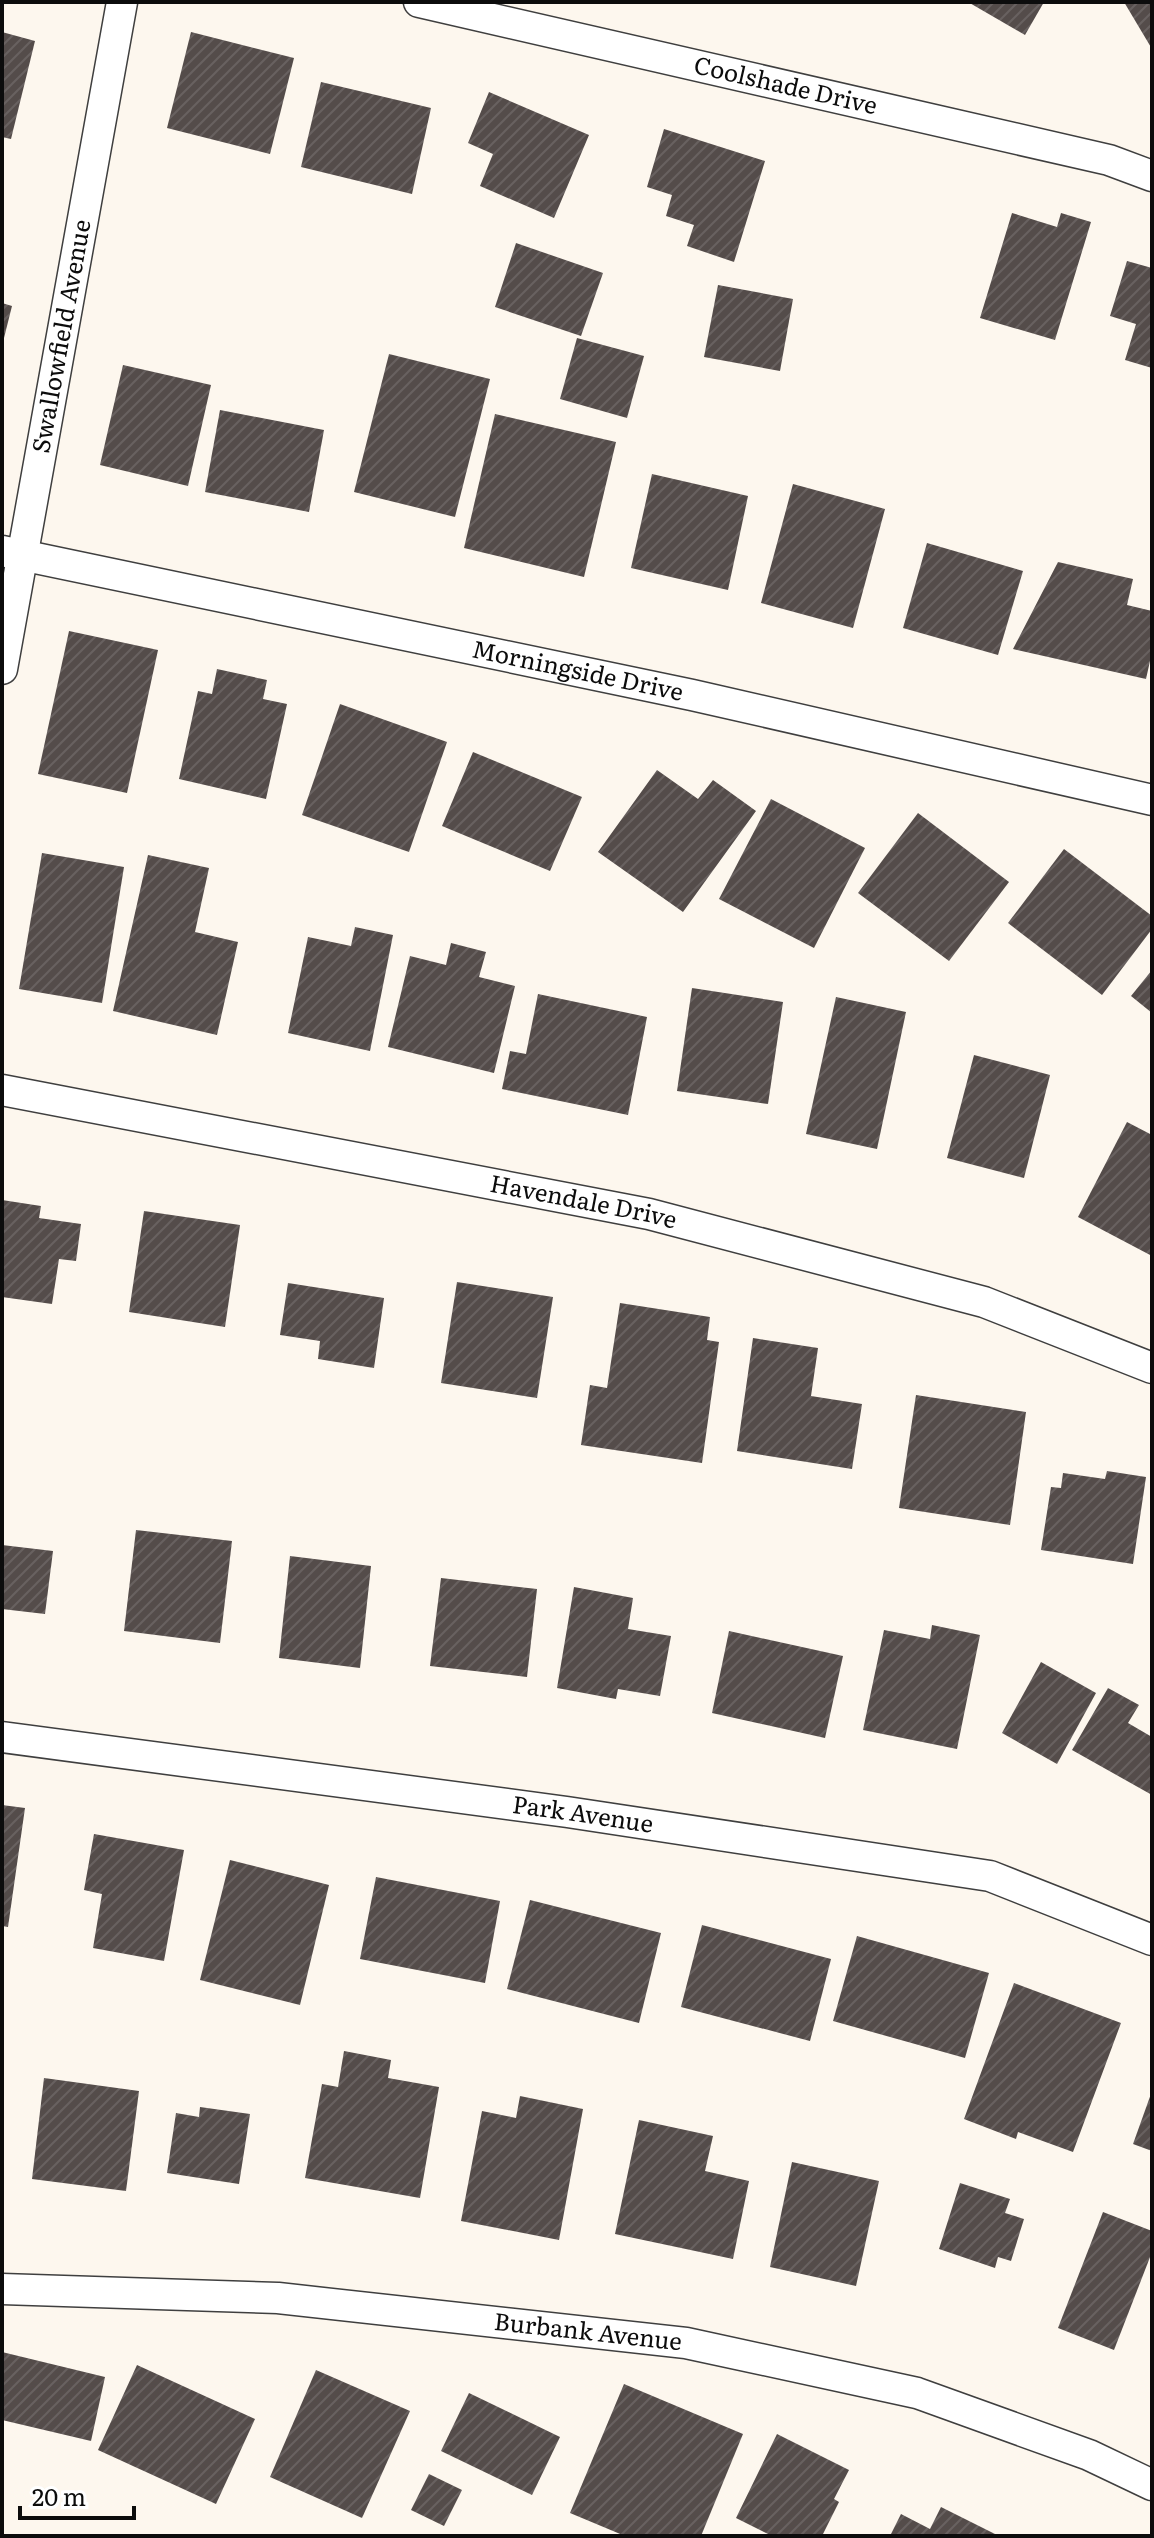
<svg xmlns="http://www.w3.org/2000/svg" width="1154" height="2538" font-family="Literata,serif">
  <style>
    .building { fill: url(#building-hatch) }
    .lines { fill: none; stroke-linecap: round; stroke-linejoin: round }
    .street-casing { stroke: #3f3f3f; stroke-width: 33 }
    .street { stroke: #fff; stroke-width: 30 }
    .labels { text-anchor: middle; stroke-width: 8; stroke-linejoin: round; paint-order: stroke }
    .street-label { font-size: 24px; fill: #0c0c0c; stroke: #fff }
  </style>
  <defs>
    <pattern id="building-hatch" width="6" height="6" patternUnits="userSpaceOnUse" patternTransform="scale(2)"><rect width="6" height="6" fill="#544c4a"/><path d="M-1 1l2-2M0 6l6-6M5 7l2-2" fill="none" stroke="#686160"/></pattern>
  </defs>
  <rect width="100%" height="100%" fill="#fdf7ee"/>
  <g class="building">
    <polygon points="968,2 1044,2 1025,35"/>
    <polygon points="1124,2 1152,2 1152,49"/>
    <polygon points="2,32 35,41 11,139 2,137"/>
    <polygon points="191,32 294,58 270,154 167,128"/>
    <polygon points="321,82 431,108 412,194 301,167"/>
    <polygon points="489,92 589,135 554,218 480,186 493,154 468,143"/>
    <polygon points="664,129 765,161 734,262 687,246 694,225 666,216 672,195 647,187"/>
    <polygon points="1012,213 1057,227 1061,213 1091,222 1055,340 980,318"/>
    <polygon points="516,243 603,273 581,336 495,307"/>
    <polygon points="1127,261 1152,268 1152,368 1125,360 1136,324 1110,316"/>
    <polygon points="718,285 793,299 780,371 704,357"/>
    <polygon points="2,303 12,306 3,342 2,342"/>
    <polygon points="577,338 644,356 627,418 560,399"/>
    <polygon points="389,354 490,379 455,517 354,492"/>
    <polygon points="123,365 211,385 188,486 100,465"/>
    <polygon points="220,410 324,430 309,512 205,492"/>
    <polygon points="495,414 616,442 584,577 464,548"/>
    <polygon points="652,474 748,496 728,590 631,568"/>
    <polygon points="793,484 885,509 853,628 761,603"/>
    <polygon points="927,543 1023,571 998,655 903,628"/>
    <polygon points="1058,562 1133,579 1127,605 1152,611 1152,652 1146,679 1013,649"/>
    <polygon points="69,631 158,650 127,793 38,774"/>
    <polygon points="217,669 267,680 263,699 287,704 266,799 179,779 198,691 212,694"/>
    <polygon points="340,704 447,742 409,852 302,815"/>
    <polygon points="473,752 582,797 550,871 442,826"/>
    <polygon points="657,770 698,799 713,780 756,811 683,912 598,852"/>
    <polygon points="771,799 865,848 814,948 719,899"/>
    <polygon points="918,813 1009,882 949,961 858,893"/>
    <polygon points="1064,849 1152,916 1152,929 1102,995 1008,923"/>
    <polygon points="42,853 124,867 102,1003 19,989"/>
    <polygon points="148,855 209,868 195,932 238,942 217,1035 113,1011"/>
    <polygon points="355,927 393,935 370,1051 288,1033 308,937 351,946"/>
    <polygon points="451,943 486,952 479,977 515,986 494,1073 388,1047 410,956 446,965"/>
    <polygon points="1152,970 1152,1013 1131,996"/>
    <polygon points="692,988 783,1002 768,1104 677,1091"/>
    <polygon points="538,994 647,1017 628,1115 502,1089 510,1051 526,1054"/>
    <polygon points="836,997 906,1012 877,1149 806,1134"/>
    <polygon points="974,1055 1050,1075 1024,1178 947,1158"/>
    <polygon points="1127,1122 1152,1135 1152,1256 1078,1217"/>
    <polygon points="2,1200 41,1206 39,1218 81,1224 76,1261 59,1259 52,1304 2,1297"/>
    <polygon points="144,1211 240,1225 225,1327 129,1312"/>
    <polygon points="457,1282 553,1297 537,1398 441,1383"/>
    <polygon points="288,1283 384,1298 374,1368 318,1359 320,1341 280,1335"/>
    <polygon points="620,1303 710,1317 707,1340 719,1342 702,1463 581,1445 590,1385 607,1388"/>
    <polygon points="753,1338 818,1348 811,1396 862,1404 852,1469 737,1451"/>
    <polygon points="916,1395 1026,1412 1010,1525 899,1508"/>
    <polygon points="1107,1471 1146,1477 1133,1564 1041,1550 1051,1487 1061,1488 1063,1473 1105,1479"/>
    <polygon points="136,1530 232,1541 220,1643 124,1631"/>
    <polygon points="2,1545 53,1551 45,1614 2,1609"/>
    <polygon points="290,1556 371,1566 360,1668 279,1658"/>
    <polygon points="441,1578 537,1589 527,1677 430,1666"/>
    <polygon points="574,1587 633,1598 628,1629 671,1636 660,1696 618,1689 616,1699 557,1688"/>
    <polygon points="932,1625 980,1635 957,1749 863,1730 884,1630 930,1639"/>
    <polygon points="729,1631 843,1656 825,1738 712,1713"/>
    <polygon points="1041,1662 1096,1693 1057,1764 1002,1733"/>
    <polygon points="1108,1688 1139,1705 1128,1723 1152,1737 1152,1795 1072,1750"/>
    <polygon points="2,1805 25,1808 8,1927 2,1926"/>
    <polygon points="94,1834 184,1850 164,1961 93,1948 102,1894 84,1890"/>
    <polygon points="230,1860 329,1885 300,2005 200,1980"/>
    <polygon points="376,1877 500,1901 485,1983 360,1959"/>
    <polygon points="530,1900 661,1933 639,2023 507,1989"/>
    <polygon points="702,1925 831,1959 810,2041 681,2007"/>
    <polygon points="857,1936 989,1973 965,2058 833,2021"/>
    <polygon points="1014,1983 1121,2023 1073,2152 1018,2132 1016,2139 964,2119"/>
    <polygon points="344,2051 391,2060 388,2078 439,2087 420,2198 305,2178 322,2084 338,2087"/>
    <polygon points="44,2078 139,2091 126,2191 32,2179"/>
    <polygon points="1152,2091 1152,2151 1133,2144"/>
    <polygon points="520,2096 583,2109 559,2240 461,2221 482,2111 516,2118"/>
    <polygon points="200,2107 250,2114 239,2184 167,2173 176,2113 199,2117"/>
    <polygon points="639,2120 713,2136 705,2171 749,2181 733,2259 615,2234"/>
    <polygon points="792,2162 879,2181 856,2286 770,2267"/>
    <polygon points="960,2183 1010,2199 1005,2213 1024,2219 1011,2261 998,2257 995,2268 939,2249"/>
    <polygon points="1103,2212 1152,2231 1152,2252 1114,2350 1058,2328"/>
    <polygon points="2,2352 105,2377 91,2441 2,2420"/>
    <polygon points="137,2365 255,2419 216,2504 98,2450"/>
    <polygon points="316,2370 410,2411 362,2518 270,2477"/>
    <polygon points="624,2384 743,2434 701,2536 625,2536 570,2513"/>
    <polygon points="469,2393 560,2437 532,2495 441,2451"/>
    <polygon points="777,2434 849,2470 834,2499 839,2502 822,2536 772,2536 736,2518"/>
    <polygon points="429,2474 462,2490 444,2526 411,2510"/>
    <polygon points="941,2507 999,2536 890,2536 901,2514 930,2529"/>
  </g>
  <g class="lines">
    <g class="street-casing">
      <g id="street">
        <path id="s1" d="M419,2L1109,160L1152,176"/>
        <path id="s2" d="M2,551L692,695L1152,800"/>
        <path id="s3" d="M2,669L122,2"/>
        <path id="s4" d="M2,1090L649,1214L984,1302L1152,1368"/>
        <path id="s5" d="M2,1737L567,1812L990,1876L1152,1940"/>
        <path id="s6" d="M2,2289L278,2298L686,2343L917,2393L1089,2455L1152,2485"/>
      </g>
    </g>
    <use href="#street" class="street"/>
  </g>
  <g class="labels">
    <g class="street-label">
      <text dy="8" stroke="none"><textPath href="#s1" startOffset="376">Coolshade Drive</textPath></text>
      <text dy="8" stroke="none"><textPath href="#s3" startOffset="338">Swallowfield Avenue</textPath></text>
      <text dy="8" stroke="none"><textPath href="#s2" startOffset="588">Morningside Drive</textPath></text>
      <text dy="8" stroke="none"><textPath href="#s4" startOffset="592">Havendale Drive</textPath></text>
      <text dy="8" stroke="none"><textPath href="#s5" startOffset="586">Park Avenue</textPath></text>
      <text dy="8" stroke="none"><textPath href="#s6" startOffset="588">Burbank Avenue</textPath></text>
    </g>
  </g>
  <rect width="1154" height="2538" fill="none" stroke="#0c0c0c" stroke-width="8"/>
  <path d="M20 2506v12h114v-12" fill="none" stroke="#0c0c0c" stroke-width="4"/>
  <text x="32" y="2506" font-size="24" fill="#0c0c0c" stroke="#ffffff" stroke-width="6" paint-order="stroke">20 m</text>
</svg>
